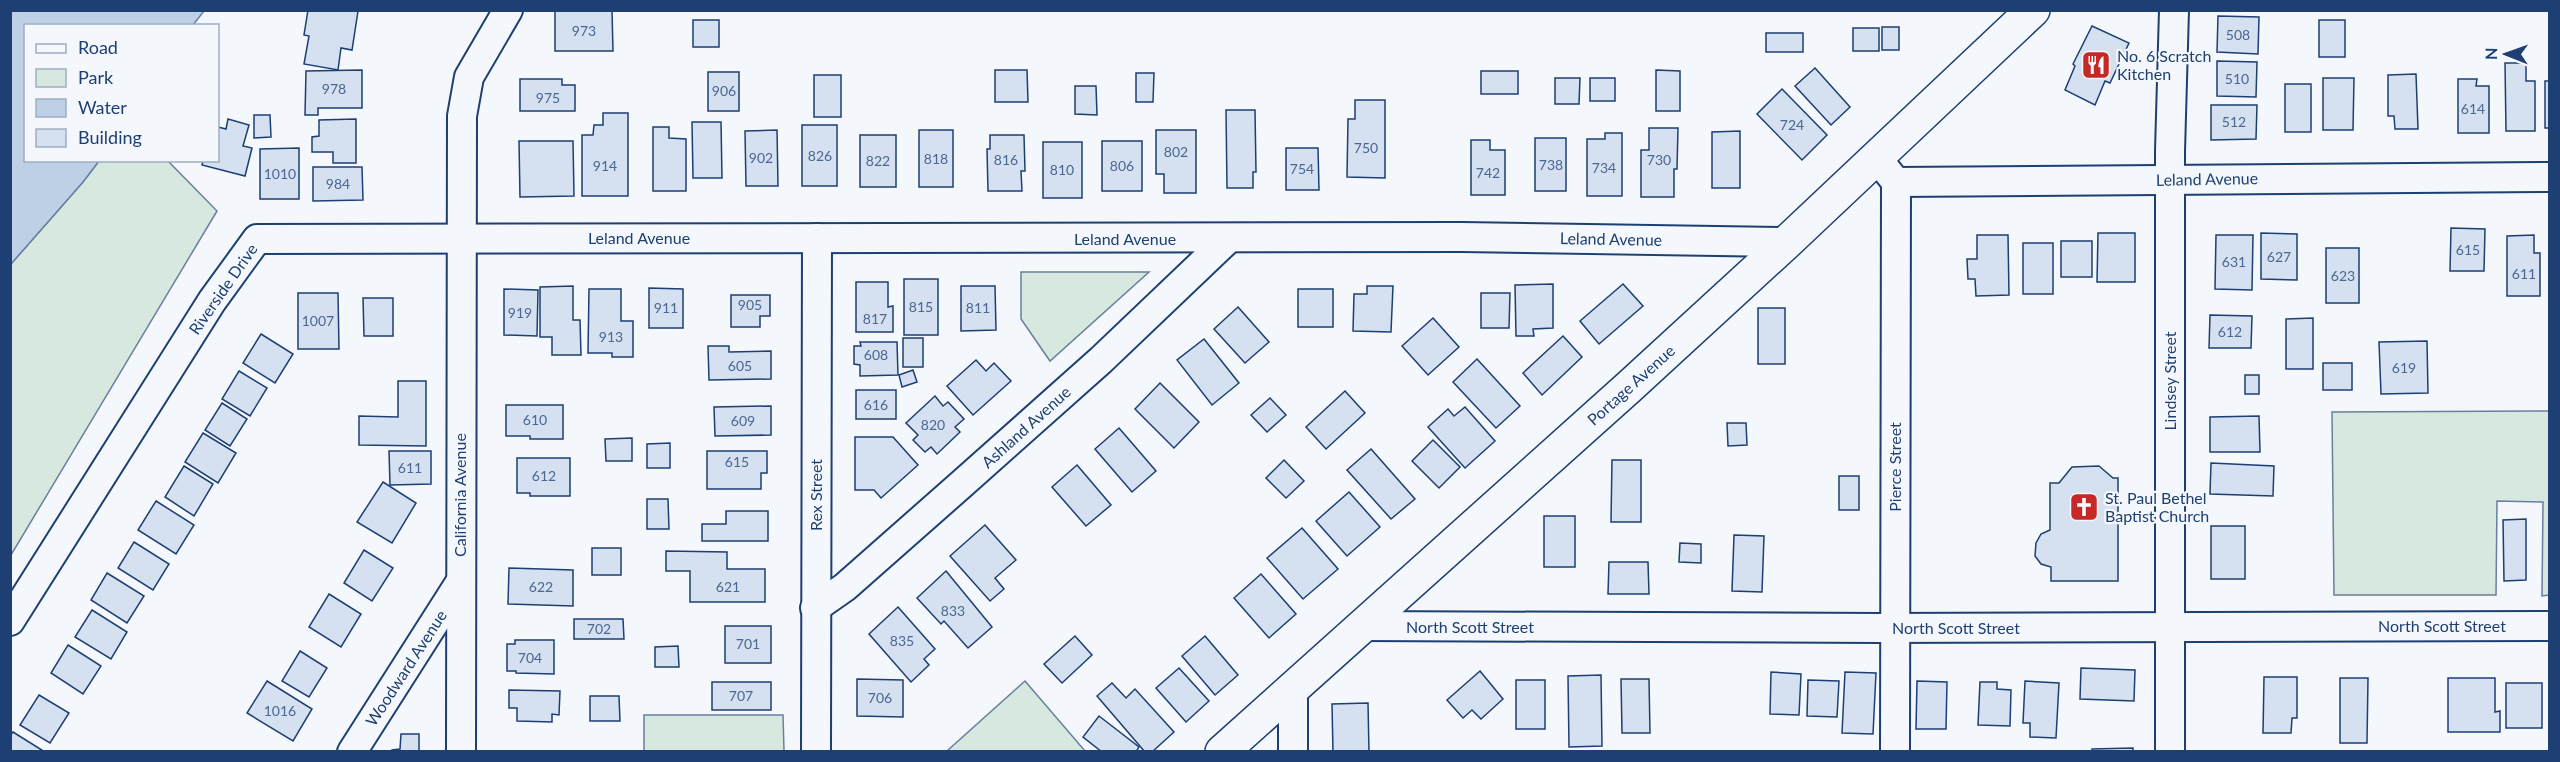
<svg xmlns="http://www.w3.org/2000/svg" width="2560" height="762" font-family="Lato,sans-serif">
  <style>
    .green { fill: #d7e8df; stroke: #687fa3; stroke-width: 1.5 }
    .water { fill: #bed0e5; stroke: #687fa3; stroke-width: 1.5 }
    .building { fill: #d5e0f0; stroke: #1d3f73; stroke-width: 1.5 }
    .lines { fill: none; stroke-linecap: round; stroke-linejoin: round }
    .minor-casing { stroke: #1d3f73; stroke-width: 32 }
    .major-casing { stroke: #1d3f73; stroke-width: 36 }
    .minor { stroke: #f4f7fb; stroke-width: 28 }
    .major { stroke: #f4f7fb; stroke-width: 33 }
    .labels { text-anchor: middle; stroke-width: 4.5; stroke-linejoin: round; paint-order: stroke }
    .number-label { font-size: 14px; fill: #4b6792 }
    .poi-label { font-size: 16px; fill: #1d3f73; stroke: #f4f7fb; text-anchor: start }
    .street-label { font-size: 16px; fill: #1d3f73; stroke: #f4f7fb }
  </style>
  <rect width="100%" height="100%" fill="#f4f7fb"/>
  <g class="green">
    <polygon points="99,161 168,161 217,211 11,555 11,264 83,182"/>
    <polygon points="1021,272 1149,272 1050,361 1021,319"/>
    <polygon points="2549,411 2549,595 2542,596 2543,502 2497,501 2496,595 2334,595 2332,412"/>
    <polygon points="1025,681 1085,751 947,751"/>
    <polygon points="644,715 783,715 784,751 644,751"/>
  </g>
  <polygon class="water" points="11,10 204,11 193,25 26,26 26,160 99,161 83,182 11,264"/>
  <g class="building">
    <polygon points="308,10 358,11 352,50 341,48 338,70 304,64 309,36 304,35"/>
    <polygon points="555,10 612,10 613,51 555,51"/>
    <polygon points="2218,16 2259,17 2258,54 2217,52"/>
    <rect x="693" y="20" width="26" height="27"/>
    <rect x="2319" y="20" width="26" height="37"/>
    <polygon points="2092,26 2129,43 2110,83 2105,81 2095,105 2065,90 2075,66 2073,64"/>
    <rect x="1882" y="27" width="17" height="23"/>
    <rect x="1853" y="28" width="26" height="23"/>
    <rect x="1766" y="33" width="37" height="19"/>
    <polygon points="2217,61 2257,62 2256,97 2217,96"/>
    <polygon points="2505,63 2526,63 2526,81 2535,81 2535,131 2506,131"/>
    <polygon points="1815,68 1850,107 1831,125 1795,86"/>
    <polygon points="362,70 362,108 318,108 318,115 305,115 306,71"/>
    <polygon points="995,70 1027,70 1028,102 995,102"/>
    <polygon points="1656,70 1680,71 1680,111 1656,111"/>
    <rect x="1481" y="71" width="37" height="23"/>
    <rect x="708" y="72" width="31" height="39"/>
    <polygon points="1136,73 1154,73 1153,102 1136,102"/>
    <polygon points="2416,74 2418,129 2395,129 2394,116 2388,116 2388,75"/>
    <rect x="814" y="75" width="27" height="42"/>
    <polygon points="1555,78 1580,78 1579,104 1555,104"/>
    <rect x="1590" y="78" width="25" height="23"/>
    <polygon points="2323,78 2354,78 2353,130 2323,130"/>
    <polygon points="520,79 562,79 562,85 575,85 575,111 520,111"/>
    <polygon points="2458,79 2477,79 2476,86 2489,86 2489,133 2458,133"/>
    <rect x="2545" y="81" width="5" height="47"/>
    <rect x="2285" y="84" width="26" height="48"/>
    <polygon points="1075,86 1096,86 1097,115 1075,114"/>
    <polygon points="1782,89 1827,135 1802,160 1757,114"/>
    <polygon points="1355,100 1385,100 1385,178 1347,177 1348,119 1355,119"/>
    <polygon points="2211,105 2257,105 2256,139 2211,140"/>
    <polygon points="1226,110 1255,110 1256,172 1253,172 1253,188 1227,188"/>
    <polygon points="603,113 628,113 628,196 582,196 582,135 593,135 594,125 603,125"/>
    <polygon points="254,115 270,115 271,137 254,138"/>
    <polygon points="228,119 249,125 243,146 252,148 245,176 202,165 203,160 218,160 218,127 226,129"/>
    <polygon points="356,119 356,163 333,163 333,152 312,152 312,137 319,136 319,120"/>
    <polygon points="692,122 721,122 722,178 693,178"/>
    <rect x="802" y="125" width="35" height="61"/>
    <polygon points="653,127 669,127 669,138 686,139 686,191 653,191"/>
    <polygon points="1649,128 1678,128 1677,169 1674,169 1674,197 1641,197 1641,150 1649,150"/>
    <polygon points="777,130 778,186 746,186 745,131"/>
    <rect x="919" y="130" width="34" height="57"/>
    <polygon points="1156,130 1196,130 1196,193 1164,193 1164,174 1156,174"/>
    <polygon points="1740,131 1740,188 1712,188 1712,132"/>
    <polygon points="1605,133 1622,133 1622,196 1587,196 1587,139 1605,139"/>
    <rect x="860" y="135" width="36" height="52"/>
    <polygon points="990,135 1024,135 1025,171 1021,171 1022,191 988,191 987,149 990,149"/>
    <rect x="1535" y="138" width="31" height="53"/>
    <polygon points="1471,140 1490,140 1490,150 1505,150 1505,195 1471,195"/>
    <polygon points="519,141 573,141 574,196 520,197"/>
    <rect x="1102" y="141" width="40" height="50"/>
    <rect x="1043" y="142" width="39" height="56"/>
    <polygon points="299,148 299,199 260,199 260,149"/>
    <polygon points="1286,148 1318,148 1319,190 1286,190"/>
    <polygon points="313,167 362,167 363,200 313,201"/>
    <polygon points="2451,228 2485,229 2484,271 2450,271"/>
    <polygon points="2098,233 2135,233 2135,282 2097,282"/>
    <polygon points="2261,233 2297,234 2297,280 2261,279"/>
    <polygon points="1977,235 2008,235 2009,295 1976,296 1975,279 1968,279 1967,259 1977,259"/>
    <polygon points="2216,235 2253,235 2252,290 2215,289"/>
    <polygon points="2534,235 2534,253 2540,253 2540,296 2507,296 2507,236"/>
    <rect x="2061" y="241" width="31" height="36"/>
    <rect x="2023" y="243" width="30" height="51"/>
    <rect x="2326" y="248" width="33" height="55"/>
    <rect x="904" y="279" width="34" height="56"/>
    <polygon points="856,282 888,282 888,307 893,306 893,332 856,332"/>
    <polygon points="1553,284 1553,328 1533,329 1534,336 1516,336 1515,285"/>
    <polygon points="1623,284 1643,306 1599,344 1580,321"/>
    <polygon points="573,286 573,320 580,320 581,355 552,355 552,337 540,337 540,287"/>
    <polygon points="961,286 995,286 996,330 961,331"/>
    <polygon points="1367,286 1393,286 1391,332 1353,331 1354,294 1367,294"/>
    <polygon points="649,288 683,289 683,328 649,328"/>
    <polygon points="504,289 538,290 537,336 504,335"/>
    <polygon points="589,289 621,289 621,321 633,321 633,357 612,357 612,353 588,353"/>
    <rect x="1298" y="289" width="35" height="38"/>
    <polygon points="298,293 338,293 339,349 298,349"/>
    <polygon points="1481,293 1510,293 1509,328 1481,328"/>
    <polygon points="731,295 770,295 770,316 760,316 760,327 731,327"/>
    <polygon points="363,298 393,298 393,336 364,336"/>
    <polygon points="1238,307 1269,342 1245,363 1214,329"/>
    <rect x="1758" y="308" width="27" height="56"/>
    <polygon points="2210,315 2252,316 2251,348 2209,348"/>
    <polygon points="1433,318 1459,347 1428,375 1402,346"/>
    <polygon points="2313,318 2313,369 2286,369 2286,319"/>
    <polygon points="261,334 293,354 275,383 243,363"/>
    <polygon points="1563,336 1582,357 1542,395 1523,373"/>
    <rect x="903" y="338" width="20" height="29"/>
    <polygon points="1204,339 1239,383 1212,405 1177,360"/>
    <polygon points="2427,341 2428,393 2381,394 2379,342"/>
    <polygon points="860,342 897,342 898,375 860,376 860,365 854,364 854,346 861,346"/>
    <polygon points="708,346 729,346 729,352 771,351 771,379 709,380"/>
    <polygon points="1477,359 1520,406 1496,428 1453,382"/>
    <polygon points="976,360 986,371 994,363 1011,381 973,415 947,386"/>
    <rect x="2323" y="363" width="29" height="27"/>
    <polygon points="913,370 917,382 902,387 899,375"/>
    <polygon points="239,371 267,388 250,416 222,399"/>
    <rect x="2245" y="375" width="14" height="19"/>
    <polygon points="398,381 426,381 426,446 359,445 359,416 398,417"/>
    <polygon points="1160,383 1199,422 1174,448 1135,409"/>
    <rect x="856" y="390" width="40" height="29"/>
    <polygon points="1345,391 1365,413 1326,449 1306,427"/>
    <polygon points="935,396 943,406 948,402 964,419 955,427 960,432 937,454 931,447 925,452 913,440 918,435 906,423"/>
    <polygon points="1270,398 1286,415 1267,432 1251,415"/>
    <polygon points="222,403 247,419 230,446 205,430"/>
    <polygon points="506,405 563,405 563,439 530,439 530,436 506,436"/>
    <polygon points="771,406 771,435 715,436 714,407"/>
    <polygon points="1465,407 1495,441 1465,468 1428,427 1448,409 1454,416"/>
    <polygon points="2259,416 2260,452 2210,452 2210,417"/>
    <polygon points="1727,423 1746,423 1747,445 1728,446"/>
    <polygon points="1119,428 1156,471 1132,492 1095,449"/>
    <polygon points="203,433 236,453 218,483 185,462"/>
    <polygon points="855,437 893,437 918,465 881,498 874,490 855,490"/>
    <polygon points="632,438 632,461 606,461 605,439"/>
    <polygon points="1433,440 1460,467 1439,488 1412,461"/>
    <polygon points="670,443 670,468 647,468 647,444"/>
    <polygon points="1371,449 1415,499 1391,519 1347,470"/>
    <polygon points="389,451 431,451 431,484 390,485"/>
    <polygon points="707,451 767,451 767,473 761,473 761,489 707,489"/>
    <polygon points="517,458 570,458 570,496 530,496 530,493 517,493"/>
    <polygon points="1284,460 1304,481 1286,498 1266,478"/>
    <polygon points="1612,460 1641,460 1641,522 1611,522"/>
    <polygon points="2211,463 2274,466 2273,496 2210,494"/>
    <polygon points="1077,465 1111,505 1086,526 1052,487"/>
    <polygon points="184,466 213,484 194,516 165,497"/>
    <polygon points="2099,466 2113,478 2118,478 2118,581 2051,581 2051,567 2041,564 2035,556 2036,543 2041,534 2050,530 2050,483 2059,483 2072,467"/>
    <rect x="1839" y="476" width="20" height="34"/>
    <polygon points="383,482 416,503 392,543 357,522"/>
    <polygon points="1349,492 1380,527 1347,556 1316,521"/>
    <polygon points="647,499 668,499 669,529 647,529"/>
    <polygon points="156,501 194,525 176,554 138,530"/>
    <polygon points="726,511 768,511 768,541 702,541 702,524 726,524"/>
    <rect x="1544" y="516" width="31" height="51"/>
    <polygon points="2526,519 2526,580 2504,581 2503,520"/>
    <polygon points="985,525 1016,560 995,578 1004,589 990,601 950,556"/>
    <rect x="2211" y="526" width="34" height="53"/>
    <polygon points="1302,528 1338,569 1303,599 1267,558"/>
    <polygon points="1734,535 1764,536 1762,592 1732,591"/>
    <polygon points="134,542 169,564 153,590 118,568"/>
    <polygon points="1680,543 1701,544 1701,563 1679,562"/>
    <rect x="592" y="548" width="29" height="27"/>
    <polygon points="364,550 393,568 372,601 344,583"/>
    <polygon points="666,551 727,552 727,569 765,569 765,602 690,602 690,571 666,571"/>
    <polygon points="1609,562 1648,562 1649,594 1608,594"/>
    <polygon points="509,568 573,570 573,606 508,604"/>
    <polygon points="946,571 992,627 968,648 944,621 941,624 917,598"/>
    <polygon points="107,573 144,596 127,623 91,600"/>
    <polygon points="1261,574 1296,614 1269,638 1234,598"/>
    <polygon points="329,594 361,614 341,647 309,627"/>
    <polygon points="898,607 935,649 924,659 929,665 911,682 869,634"/>
    <polygon points="92,610 127,632 111,659 75,637"/>
    <polygon points="574,619 623,619 624,639 574,639"/>
    <rect x="725" y="626" width="46" height="37"/>
    <polygon points="1075,636 1092,655 1062,683 1044,664"/>
    <polygon points="1205,636 1238,675 1215,695 1182,656"/>
    <polygon points="515,640 554,640 554,674 516,673 516,671 507,671 507,644 515,644"/>
    <polygon points="68,645 101,666 83,694 51,673"/>
    <polygon points="678,646 679,667 655,667 655,647"/>
    <polygon points="300,651 327,668 309,697 282,681"/>
    <polygon points="1179,668 1209,701 1186,722 1156,688"/>
    <polygon points="2081,668 2135,670 2134,701 2080,699"/>
    <polygon points="1480,671 1503,699 1481,719 1472,710 1463,718 1447,700"/>
    <polygon points="1771,672 1801,674 1799,715 1770,714"/>
    <polygon points="1845,672 1876,673 1873,734 1842,733"/>
    <polygon points="1601,675 1602,746 1569,747 1568,676"/>
    <polygon points="2264,677 2297,677 2297,718 2292,718 2291,733 2263,733"/>
    <polygon points="2340,678 2368,678 2367,743 2340,743"/>
    <polygon points="2448,678 2495,678 2495,712 2500,711 2500,732 2448,732"/>
    <polygon points="857,679 903,680 903,717 857,716"/>
    <polygon points="1621,679 1649,679 1650,733 1622,733"/>
    <rect x="1516" y="680" width="29" height="49"/>
    <polygon points="1808,680 1839,681 1837,717 1807,716"/>
    <polygon points="267,681 312,709 293,741 247,713"/>
    <polygon points="1917,681 1947,682 1946,729 1916,729"/>
    <polygon points="2025,681 2059,683 2056,738 2030,737 2030,723 2023,723"/>
    <rect x="712" y="682" width="59" height="28"/>
    <polygon points="1980,682 1997,682 1997,689 2011,690 2010,726 1978,725"/>
    <polygon points="1112,683 1126,698 1135,689 1174,732 1152,752 1145,752 1097,696"/>
    <rect x="2506" y="683" width="36" height="45"/>
    <polygon points="509,690 560,691 559,715 552,714 552,722 517,721 517,708 509,708"/>
    <polygon points="39,695 69,713 50,743 20,725"/>
    <polygon points="590,696 619,696 620,721 590,721"/>
    <polygon points="1368,703 1369,752 1333,752 1332,704"/>
    <polygon points="1099,716 1139,747 1136,752 1102,752 1083,737"/>
    <polygon points="13,732 45,752 10,752 10,736"/>
    <polygon points="401,734 419,734 419,752 392,752 392,750 400,749"/>
    <polygon points="2133,748 2133,752 2092,752 2092,749"/>
  </g>
  <g class="lines">
    <g class="minor-casing">
      <g id="minor">
        <polyline points="1876,157 1896,182 2550,177"/>
        <polyline points="815,608 845,587 964,482 1101,360 1229,238"/>
        <polyline points="10,621 212,301 257,239 1462,237 1787,242"/>
        <polyline points="1362,626 1881,628 2550,626"/>
        <polyline points="1293,689 1293,752"/>
        <polyline points="352,752 459,584"/>
        <polyline points="461,752 462,116 469,77 508,10"/>
        <polyline points="816,752 817,238"/>
        <polyline points="1895,752 1896,182"/>
        <polyline points="2170,752 2170,151 2174,10"/>
      </g>
    </g>
    <g class="major-casing">
      <polyline id="major" points="1222,752 1629,387 1787,242 2033,10"/>
    </g>
    <use href="#minor" class="minor"/>
    <use href="#major" class="major"/>
  </g>
  <defs>
    <g id="restaurant-square" transform="scale(1.5)"><rect x="-9" y="-9" width="18" height="18" rx="4" fill="#c62828" stroke="#f4f7fb"/><path d="M-5-6h1v4h1v-4h1v4h1v-4h1v5L-1.5 .5V6h-2V.5L-5-1ZM5-6V6H3V1.5H1.5Q1.5-4 5-6Z" fill="#fff"/></g>
    <g id="church-square" transform="scale(1.5)"><rect x="-9" y="-9" width="18" height="18" rx="4" fill="#c62828" stroke="#f4f7fb"/><path d="M-1.2-6h2.4v3.5h3.3v2.4h-3.3V6h-2.4V-.1h-3.3v-2.4h3.3Z" fill="#fff"/></g>
  </defs>
  <g fill-rule="evenodd">
    <use href="#restaurant-square" x="2096" y="65"/>
    <use href="#church-square" x="2084" y="507"/>
  </g>
  <g class="labels">
    <g class="number-label">
      <text x="584" y="36">973</text>
      <text x="2238" y="40">508</text>
      <text x="2237" y="84">510</text>
      <text x="334" y="94">978</text>
      <text x="724" y="96">906</text>
      <text x="548" y="103">975</text>
      <text x="2473" y="114">614</text>
      <text x="2234" y="127">512</text>
      <text x="1792" y="130">724</text>
      <text x="1366" y="153">750</text>
      <text x="1176" y="157">802</text>
      <text x="820" y="161">826</text>
      <text x="761" y="163">902</text>
      <text x="936" y="164">818</text>
      <text x="1006" y="165">816</text>
      <text x="1659" y="165">730</text>
      <text x="878" y="166">822</text>
      <text x="1551" y="170">738</text>
      <text x="605" y="171">914</text>
      <text x="1122" y="171">806</text>
      <text x="1604" y="173">734</text>
      <text x="1302" y="174">754</text>
      <text x="1062" y="175">810</text>
      <text x="1488" y="178">742</text>
      <text x="280" y="179">1010</text>
      <text x="338" y="189">984</text>
      <text x="2468" y="255">615</text>
      <text x="2279" y="262">627</text>
      <text x="2234" y="267">631</text>
      <text x="2524" y="279">611</text>
      <text x="2343" y="281">623</text>
      <text x="750" y="310">905</text>
      <text x="921" y="312">815</text>
      <text x="666" y="313">911</text>
      <text x="978" y="313">811</text>
      <text x="520" y="318">919</text>
      <text x="875" y="324">817</text>
      <text x="318" y="326">1007</text>
      <text x="2230" y="337">612</text>
      <text x="611" y="342">913</text>
      <text x="876" y="360">608</text>
      <text x="740" y="371">605</text>
      <text x="2404" y="373">619</text>
      <text x="876" y="410">616</text>
      <text x="535" y="425">610</text>
      <text x="743" y="426">609</text>
      <text x="933" y="430">820</text>
      <text x="737" y="467">615</text>
      <text x="410" y="473">611</text>
      <text x="544" y="481">612</text>
      <text x="541" y="592">622</text>
      <text x="728" y="592">621</text>
      <text x="953" y="616">833</text>
      <text x="599" y="634">702</text>
      <text x="902" y="646">835</text>
      <text x="748" y="649">701</text>
      <text x="530" y="663">704</text>
      <text x="741" y="701">707</text>
      <text x="880" y="703">706</text>
      <text x="280" y="716">1016</text>
    </g>
    <g class="poi-label">
      <text x="2117" y="62">No. 6 Scratch<tspan x="2117" dy="18">Kitchen</tspan></text>
      <text x="2105" y="504">St. Paul Bethel<tspan x="2105" dy="18">Baptist Church</tspan></text>
    </g>
    <g class="street-label">
      <text transform="translate(2207 179) rotate(-1)" y="6">Leland Avenue</text>
      <text x="639" y="244">Leland Avenue</text>
      <text x="1125" y="245">Leland Avenue</text>
      <text transform="translate(1611 239) rotate(1)" y="6">Leland Avenue</text>
      <text transform="translate(223 289) rotate(-55)" y="6">Riverside Drive</text>
      <text transform="translate(2170 381) rotate(-90)" y="6">Lindsey Street</text>
      <text transform="translate(1631 385) rotate(-42)" y="6">Portage Avenue</text>
      <text transform="translate(1026 427) rotate(-42)" y="6">Ashland Avenue</text>
      <text transform="translate(1895 467) rotate(-90)" y="6">Pierce Street</text>
      <text transform="translate(460 495) rotate(-90)" y="6">California Avenue</text>
      <text transform="translate(816 495) rotate(-90)" y="6">Rex Street</text>
      <text x="2442" y="632">North Scott Street</text>
      <text x="1470" y="633">North Scott Street</text>
      <text x="1956" y="634">North Scott Street</text>
      <text transform="translate(406 668) rotate(-57)" y="6">Woodward Avenue</text>
    </g>
  </g>
  <rect width="2560" height="762" fill="none" stroke="#1d3f73" stroke-width="24"/>
  <rect x="24" y="24" width="195" height="138" fill="#f4f7fb" stroke="#9eadc5" stroke-width="1.5"/>
  <rect x="36" y="44" width="30" height="9" fill="#f4f7fb" stroke="#9eadc5" stroke-width="1.5"/>
  <text x="78" y="54" font-size="18" fill="#1d3f73">Road</text>
  <rect x="36" y="69" width="30" height="18" fill="#d7e8df" stroke="#9eadc5" stroke-width="1.5"/>
  <text x="78" y="84" font-size="18" fill="#1d3f73">Park</text>
  <rect x="36" y="99" width="30" height="18" fill="#bed0e5" stroke="#9eadc5" stroke-width="1.5"/>
  <text x="78" y="114" font-size="18" fill="#1d3f73">Water</text>
  <rect x="36" y="129" width="30" height="18" fill="#d5e0f0" stroke="#9eadc5" stroke-width="1.5"/>
  <text x="78" y="144" font-size="18" fill="#1d3f73">Building</text>
  <g transform="translate(2506 54) rotate(271)" stroke="#f4f7fb" stroke-width="4.5" paint-order="stroke">
  <path d="M0-4.5L10 22L0 15L-10 22Z" fill="#1d3f73"/>
  <text y="-9" font-size="16" font-weight="bold" text-anchor="middle" fill="#1d3f73">N</text>
  </g>
</svg>
